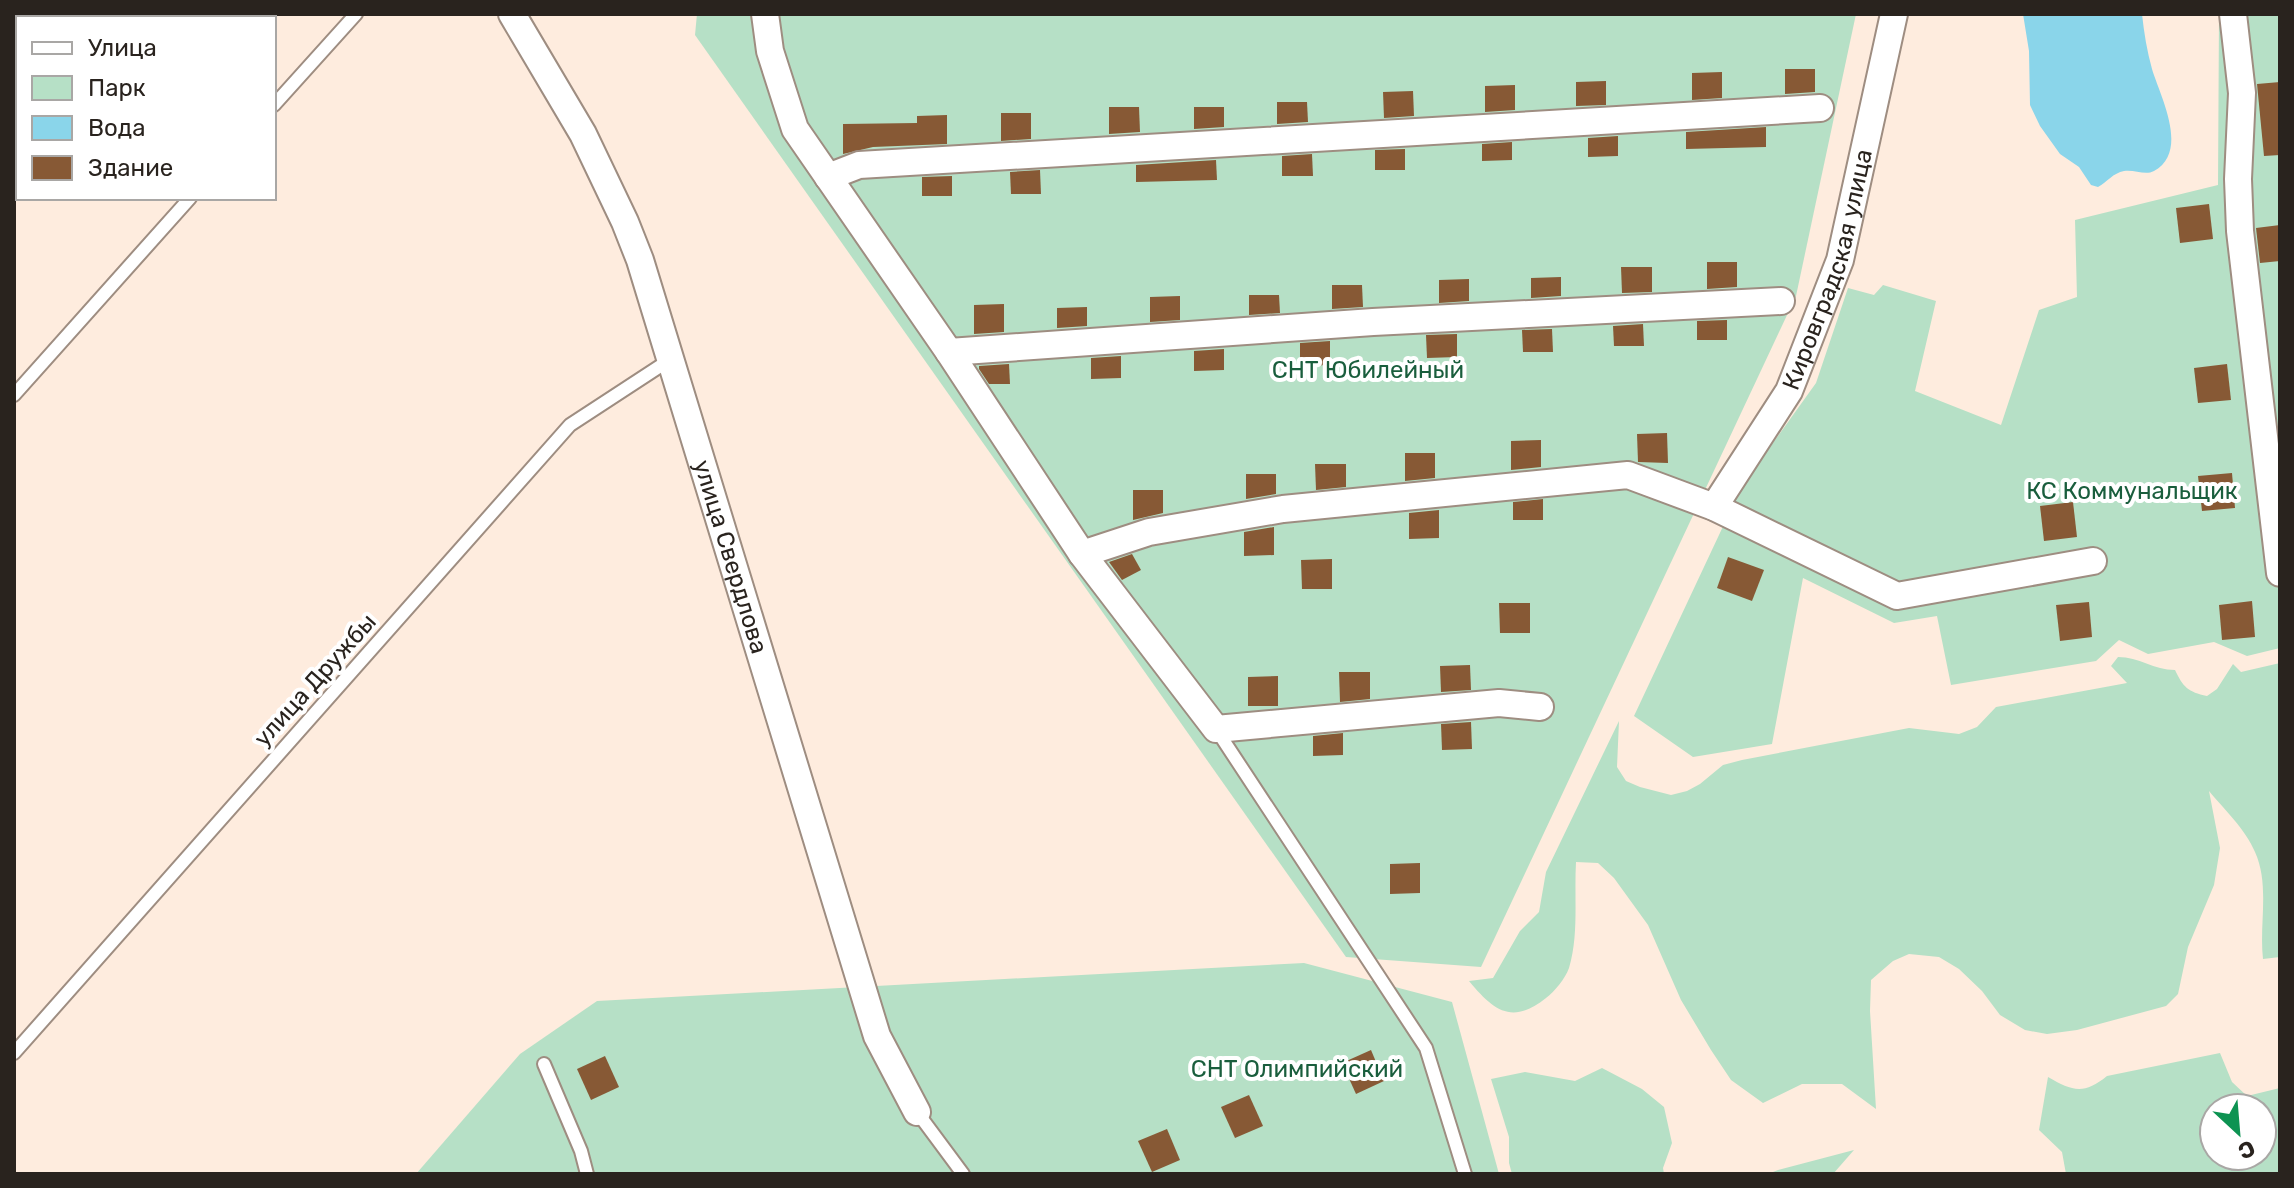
<svg xmlns="http://www.w3.org/2000/svg" width="2294" height="1188" font-family="Rubik,sans-serif">
  <style>
    .green { fill: #b6e0c6; fill-rule: evenodd }
    .water { fill: #8ad5ea }
    .building { fill: #875935 }
    .lines { fill: none; stroke-linecap: round; stroke-linejoin: round }
    .lane-casing { stroke: #9e8d81; stroke-width: 16 }
    .street-casing { stroke: #9e8d81; stroke-width: 30 }
    .lane { stroke: #fff; stroke-width: 12 }
    .street { stroke: #fff; stroke-width: 26 }
    .labels { text-anchor: middle; stroke-width: 8; stroke-linejoin: round; paint-order: stroke }
    .street-label { font-size: 24px; fill: #29231e; stroke: #fff }
    .park-label { font-size: 24px; fill: #1a5e3d; stroke: #fff }
  </style>
  <rect width="100%" height="100%" fill="#feecde"/>
  <g class="green">
    <polygon points="697,14 1856,14 1796,296 1481,967 1346,957 695,35"/>
    <polygon points="2219,14 2280,14 2280,648 2247,656 2214,642 2148,654 2119,640 2096,661 1951,685 1937,616 1894,623 1803,578 1772,744 1693,757 1634,716 1742,486 1816,383 1848,288 1874,295 1883,285 1936,301 1915,391 2001,425 2039,310 2077,297 2075,220 2218,185"/>
    <path d="M2118,657C2139,657 2154,670 2175,670C2183,687 2188,692 2207,696L2217,689L2233,664L2241,672L2280,663V957L2263,959C2259,924 2270,885 2255,852C2246,830 2224,809 2209,791L2220,848L2214,885L2188,947L2178,994L2166,1006L2077,1030L2047,1034L2025,1030L2000,1015L1982,991L1959,969L1939,957L1909,954L1893,961L1871,980L1870,1011L1876,1109L1842,1084H1802L1763,1103L1731,1080L1711,1050L1681,1000L1648,925L1614,878L1598,863L1576,862C1574,897 1579,935 1569,968C1565,979 1555,991 1546,998C1512,1025 1494,1011 1469,981L1493,978L1520,931L1539,912L1546,872L1619,721L1617,767L1626,781L1640,787L1671,795L1687,791L1700,784L1723,765L1742,760L1909,728L1959,734L1977,727L1996,707L2127,683L2111,666Z"/>
    <polygon points="1304,963 1452,1002 1499,1174 416,1174 520,1054 597,1001"/>
    <path d="M2220,1053L2232,1082L2247,1096L2280,1088V1174H2066L2062,1152L2039,1130L2048,1077C2072,1091 2084,1095 2107,1076ZM2262,1108V1156H2214V1108Z"/>
    <polygon points="1602,1068 1642,1089 1664,1107 1672,1143 1663,1168 1664,1174 1512,1174 1509,1163 1509,1137 1491,1079 1525,1072 1575,1081"/>
    <polygon points="1854,1150 1833,1174 1768,1174 1778,1170"/>
  </g>
  <path class="water" d="M2023,14H2142C2144,33 2147,51 2152,69C2160,96 2190,151 2154,171C2145,176 2134,169 2124,171C2113,173 2107,182 2098,187L2091,185L2079,167L2060,154L2040,126L2030,105L2029,51Z"/>
  <g class="building">
    <polygon points="1785,69 1815,69 1815,92 1785,94"/>
    <polygon points="1722,72 1722,98 1692,100 1692,73"/>
    <polygon points="1606,81 1606,105 1576,106 1576,82"/>
    <polygon points="2280,82 2280,155 2264,156 2257,84"/>
    <polygon points="1515,85 1515,110 1485,112 1485,86"/>
    <polygon points="1413,91 1414,116 1384,118 1383,92"/>
    <polygon points="1277,102 1307,102 1308,122 1277,124"/>
    <polygon points="1109,107 1139,107 1140,132 1109,134"/>
    <polygon points="1194,107 1224,107 1224,127 1194,129"/>
    <polygon points="1001,113 1031,113 1031,139 1001,141"/>
    <polygon points="947,115 947,144 873,147 843,154 843,124 917,123 917,116"/>
    <polygon points="1766,127 1766,147 1686,149 1686,132"/>
    <polygon points="1618,136 1618,156 1588,157 1588,138"/>
    <polygon points="1512,142 1512,160 1482,161 1482,144"/>
    <polygon points="1405,149 1405,170 1375,170 1375,150"/>
    <polygon points="1312,154 1313,176 1282,176 1282,156"/>
    <polygon points="1216,160 1217,180 1136,182 1136,165"/>
    <polygon points="1040,170 1041,194 1011,194 1010,172"/>
    <polygon points="952,176 952,196 922,196 922,177"/>
    <polygon points="2209,204 2213,239 2180,243 2176,208"/>
    <polygon points="2280,225 2280,261 2260,263 2256,228"/>
    <polygon points="1707,262 1737,262 1737,287 1707,289"/>
    <polygon points="1621,267 1652,267 1652,292 1622,293"/>
    <polygon points="1561,277 1561,296 1531,298 1531,278"/>
    <polygon points="1469,279 1469,301 1439,303 1439,280"/>
    <polygon points="1332,285 1362,285 1363,307 1332,309"/>
    <polygon points="1249,295 1279,295 1280,313 1249,315"/>
    <polygon points="1180,296 1180,320 1150,322 1150,297"/>
    <polygon points="1004,304 1004,332 974,334 974,305"/>
    <polygon points="1087,307 1087,326 1057,328 1057,308"/>
    <polygon points="1727,320 1727,340 1697,340 1697,321"/>
    <polygon points="1643,324 1644,346 1614,346 1613,326"/>
    <polygon points="1552,329 1553,352 1523,352 1522,330"/>
    <polygon points="1457,334 1457,357 1427,358 1426,335"/>
    <polygon points="1330,341 1330,365 1300,366 1300,343"/>
    <polygon points="1224,349 1224,370 1194,371 1194,351"/>
    <polygon points="1121,356 1121,378 1091,379 1091,358"/>
    <polygon points="1009,364 1010,384 989,384 979,369 979,366"/>
    <polygon points="2227,364 2231,400 2198,403 2194,368"/>
    <polygon points="1667,433 1668,463 1638,462 1637,434"/>
    <polygon points="1541,440 1541,467 1511,470 1511,441"/>
    <polygon points="1405,453 1435,453 1435,478 1405,481"/>
    <polygon points="1315,464 1346,464 1346,487 1316,490"/>
    <polygon points="2232,473 2235,508 2202,511 2198,476"/>
    <polygon points="1246,474 1276,474 1276,494 1246,499"/>
    <polygon points="1133,490 1163,490 1163,513 1133,520"/>
    <polygon points="1543,499 1543,520 1513,520 1513,502"/>
    <polygon points="2073,502 2077,537 2044,541 2040,506"/>
    <polygon points="1439,510 1439,538 1409,539 1409,513"/>
    <polygon points="1274,527 1274,555 1244,556 1244,532"/>
    <polygon points="1132,554 1141,570 1122,580 1109,562"/>
    <polygon points="1728,557 1764,570 1752,601 1717,588"/>
    <polygon points="1332,559 1332,589 1302,589 1301,560"/>
    <polygon points="2252,601 2255,637 2222,640 2219,605"/>
    <polygon points="2089,602 2092,637 2060,641 2056,605"/>
    <polygon points="1499,603 1530,603 1530,633 1500,633"/>
    <polygon points="1470,665 1471,690 1441,692 1440,666"/>
    <polygon points="1339,672 1370,672 1370,699 1340,702"/>
    <polygon points="1278,676 1278,706 1248,706 1248,677"/>
    <polygon points="1471,722 1472,749 1442,750 1441,724"/>
    <polygon points="1343,733 1343,755 1313,756 1313,736"/>
    <polygon points="1420,863 1420,893 1390,894 1390,864"/>
    <polygon points="1371,1050 1384,1081 1356,1094 1342,1063"/>
    <polygon points="605,1056 619,1087 591,1100 577,1069"/>
    <polygon points="1249,1095 1263,1126 1235,1138 1221,1107"/>
    <polygon points="1167,1129 1180,1160 1152,1172 1138,1141"/>
  </g>
  <g class="lines">
    <g class="lane-casing">
      <g id="lane">
        <polyline points="274,105 356,14"/>
        <polyline points="14,395 190,198"/>
        <polyline points="1216,729 1426,1048 1465,1174"/>
        <polyline points="14,1053 570,425 671,359"/>
        <polyline points="544,1064 581,1151 587,1174"/>
        <polyline points="917,1112 963,1174"/>
      </g>
    </g>
    <g class="street-casing">
      <g id="street">
        <path id="s1" d="M512,14L583,134L625,222L640,260L877,1036L917,1112"/>
        <polyline points="765,14 770,51 795,129 949,352 1082,554 1216,729 1499,703 1540,707"/>
        <polyline points="2233,14 2242,93 2238,179 2240,231 2280,573"/>
        <polyline points="828,177 859,165 1820,108"/>
        <polyline points="949,352 1373,322 1781,301"/>
        <path id="s2" d="M1714,507L1789,391L1840,260L1894,14"/>
        <polyline points="1082,554 1149,532 1283,509 1628,475 1714,507 1897,596 2093,561"/>
      </g>
    </g>
    <use href="#lane" class="lane"/>
    <use href="#street" class="street"/>
  </g>
  <g class="labels">
    <g class="street-label">
      <text dy="8" stroke="none"><textPath href="#s2" startOffset="266">Кировградская улица</textPath></text>
      <text dy="8" stroke="none"><textPath href="#s1" startOffset="588">улица Свердлова</textPath></text>
      <text transform="translate(315 680) rotate(-48)" y="8">улица Дружбы</text>
    </g>
    <g class="park-label">
      <text x="1368" y="378">СНТ Юбилейный</text>
      <text x="2132" y="499">КС Коммунальщик</text>
      <text x="1297" y="1077">СНТ Олимпийский</text>
    </g>
  </g>
  <rect width="2294" height="1188" fill="none" stroke="#29231e" stroke-width="32"/>
  <rect x="16" y="16" width="260" height="184" fill="#ffffff" stroke="#a9a7a5" stroke-width="2"/>
  <rect x="32" y="42" width="40" height="12" fill="#ffffff" stroke="#a9a7a5" stroke-width="2"/>
  <text x="88" y="56" font-size="24" fill="#29231e">Улица</text>
  <rect x="32" y="76" width="40" height="24" fill="#b6e0c6" stroke="#a9a7a5" stroke-width="2"/>
  <text x="88" y="96" font-size="24" fill="#29231e">Парк</text>
  <rect x="32" y="116" width="40" height="24" fill="#8ad5ea" stroke="#a9a7a5" stroke-width="2"/>
  <text x="88" y="136" font-size="24" fill="#29231e">Вода</text>
  <rect x="32" y="156" width="40" height="24" fill="#875935" stroke="#a9a7a5" stroke-width="2"/>
  <text x="88" y="176" font-size="24" fill="#29231e">Здание</text>
  <g transform="translate(2238 1132) rotate(154)"><circle r="38" fill="#ffffff" stroke="#a9a7a5" stroke-width="2"/>
  <path d="M0-6L14 30L0 20L-14 30Z" fill="#0d9352"/>
  <text y="-12" font-size="22" font-weight="bold" text-anchor="middle" fill="#29231e">С</text>
  </g>
</svg>
